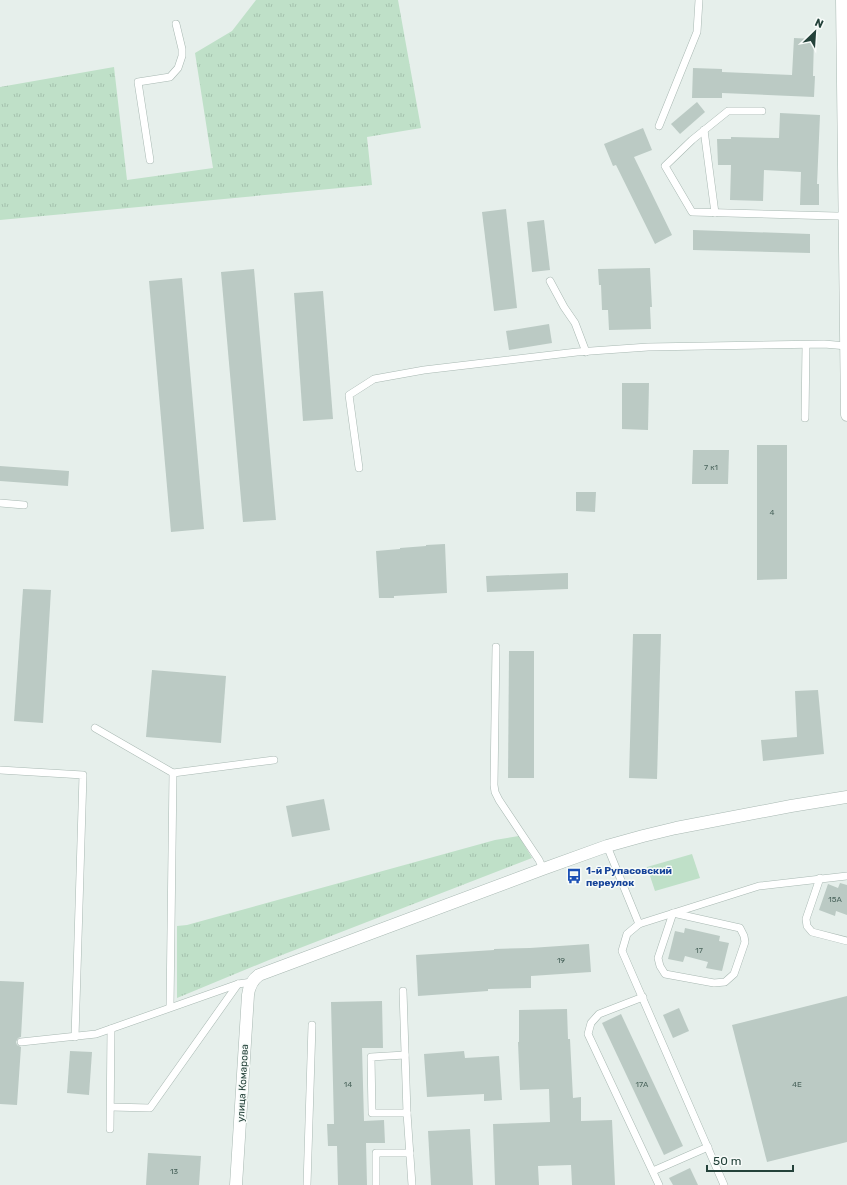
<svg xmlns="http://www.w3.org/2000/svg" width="847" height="1185" font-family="Rubik,sans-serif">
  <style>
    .grass { fill: url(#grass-tufts) }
    .garden { fill: #bfe0c8 }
    .building { fill: #bbcac4 }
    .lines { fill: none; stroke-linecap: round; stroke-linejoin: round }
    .service-casing { stroke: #a8b8b2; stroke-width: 8 }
    .minor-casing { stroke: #a8b8b2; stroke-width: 13 }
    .tertiary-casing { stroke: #a8b8b2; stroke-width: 13 }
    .service { stroke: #fff; stroke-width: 7 }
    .minor { stroke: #fff; stroke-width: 12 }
    .tertiary { stroke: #fff; stroke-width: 12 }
    .labels { text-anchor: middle; stroke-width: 3; stroke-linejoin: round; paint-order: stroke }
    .number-label { font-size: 8px; fill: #4a645c }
    .transit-label { font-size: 10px; font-weight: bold; fill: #164399; stroke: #f7fbf9; text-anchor: start }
    .street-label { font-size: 10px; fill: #24423a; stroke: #f7fbf9 }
  </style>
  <defs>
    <pattern id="grass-tufts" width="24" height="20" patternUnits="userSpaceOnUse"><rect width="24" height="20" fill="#bfe0c8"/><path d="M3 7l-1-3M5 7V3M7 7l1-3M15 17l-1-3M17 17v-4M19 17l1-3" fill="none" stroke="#a4c1ad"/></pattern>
  </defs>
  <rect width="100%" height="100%" fill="#e6efeb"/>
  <g class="grass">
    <polygon points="256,0 398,0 421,128 367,137 372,185 0,220 0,87 114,67 127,180 213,168 195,53 232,31"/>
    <polygon points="519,836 532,858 269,960 177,998 177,926 187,925 495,840"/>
  </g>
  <polygon class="garden" points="692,854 700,878 655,891 647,867"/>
  <g class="building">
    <polygon points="794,38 814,39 813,76 815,76 814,97 722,93 722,98 692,98 693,68 722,69 722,72 792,75"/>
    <polygon points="697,102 705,112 680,134 671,124"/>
    <polygon points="780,113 820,115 817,184 819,184 819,205 800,205 801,172 764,170 763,201 730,200 731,165 718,165 717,139 731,139 731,137 779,138"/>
    <polygon points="643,128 652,150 634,157 672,235 655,244 616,165 613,166 604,144"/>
    <polygon points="506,209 517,308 494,311 482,212"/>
    <polygon points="544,220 550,270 532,272 527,222"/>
    <polygon points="693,230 810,234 810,253 693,250"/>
    <polygon points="650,268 652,307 650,307 651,329 609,330 608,310 602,310 601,285 599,285 598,269"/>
    <polygon points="254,269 276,520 243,522 221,272"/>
    <polygon points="182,278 204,529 171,532 149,281"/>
    <polygon points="323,291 333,419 303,421 294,293"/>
    <polygon points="549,324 552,343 509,350 506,331"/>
    <polygon points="622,383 649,383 648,430 622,429"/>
    <polygon points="757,445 787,445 787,579 757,580"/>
    <polygon points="693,450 729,450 728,484 692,484"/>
    <polygon points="0,466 69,471 68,486 0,481"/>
    <polygon points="576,492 596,492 595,512 576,511"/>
    <polygon points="445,544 447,593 394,596 394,598 379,598 376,551 400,549 400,548 426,546 426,545"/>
    <polygon points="568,573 568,589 487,592 486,576"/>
    <polygon points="23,589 51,590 43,723 14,721"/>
    <polygon points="633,634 661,634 657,779 629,778"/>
    <polygon points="509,651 534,651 534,778 508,778"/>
    <polygon points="152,670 226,676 221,743 146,737"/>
    <polygon points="818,690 824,754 763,761 761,740 797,737 795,691"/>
    <polygon points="324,799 330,830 292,837 286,806"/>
    <polygon points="840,883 847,885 847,915 836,911 835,916 819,910 828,884 838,888"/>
    <polygon points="685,928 720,936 719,941 729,943 722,971 706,968 708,962 685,956 683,962 668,959 675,931 684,933"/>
    <polygon points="589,944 591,972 531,976 531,988 488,989 488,991 418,996 416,955 494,950 494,949 530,948"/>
    <polygon points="0,981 24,982 21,1037 18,1038 16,1042 17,1045 21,1047 17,1105 0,1104"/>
    <polygon points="847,996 847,1142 767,1162 732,1025"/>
    <polygon points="382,1001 383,1048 362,1048 364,1121 384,1120 385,1143 366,1143 367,1185 338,1185 337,1146 328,1146 327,1124 334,1124 331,1002"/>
    <polygon points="679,1008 689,1031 673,1038 663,1015"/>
    <polygon points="567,1009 568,1039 570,1039 573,1098 581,1097 581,1121 612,1120 615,1185 572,1185 571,1165 538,1166 539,1185 495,1185 493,1124 550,1122 549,1089 520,1090 518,1042 519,1042 519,1010"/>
    <polygon points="621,1014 683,1146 664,1155 602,1023"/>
    <polygon points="70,1051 92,1052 89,1095 67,1093"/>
    <polygon points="464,1051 465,1058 499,1056 502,1100 484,1101 484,1094 427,1097 424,1054"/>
    <polygon points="470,1129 473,1185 431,1185 428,1131"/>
    <polygon points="148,1153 201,1156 199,1185 146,1185"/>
    <polygon points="690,1168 698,1185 673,1185 669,1178"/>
  </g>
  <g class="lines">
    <g class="service-casing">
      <g id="service">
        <polyline points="762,111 728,111 692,140 665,166 692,212 836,216 845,216"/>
        <polyline points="659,126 697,32 699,0"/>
        <polyline points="704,130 715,213"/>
        <polyline points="150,160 138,82 170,77 178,68 182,56 182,49 176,24"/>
        <polyline points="550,281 564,307 575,323 586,352"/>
        <polyline points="805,418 806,345"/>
        <polyline points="359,468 349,395 374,379 424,370 577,352 648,347 824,344 847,346"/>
        <polyline points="0,503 24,505"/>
        <polyline points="496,647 494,785 495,792 499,800 539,860 543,869"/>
        <polyline points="95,728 173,773 170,1007"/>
        <polyline points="0,770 83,775 75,1037"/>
        <polyline points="173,773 274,760"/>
        <polyline points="607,846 639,924"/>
        <polyline points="820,878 806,919 807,926 812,932 847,941"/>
        <polygon points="673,913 740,928 744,936 745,942 734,974 725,982 714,983 665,974 660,966 658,958"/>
        <polyline points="403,991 407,1113 412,1185"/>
        <polyline points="643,997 599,1014 591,1023 588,1034 659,1185"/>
        <polyline points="21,1042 96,1034 238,984 252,982"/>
        <polyline points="405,1055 371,1057 372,1113 407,1113"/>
        <polyline points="111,1107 150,1108 238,984"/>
        <polyline points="110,1129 111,1029"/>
        <polyline points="653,1171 708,1147"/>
        <polyline points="307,1185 312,1025"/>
        <polyline points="376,1185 376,1153 410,1153"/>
        <polyline points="724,1185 622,951 627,934 639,924 759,886 847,876"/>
      </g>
    </g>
    <g class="minor-casing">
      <polyline id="minor" points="842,0 847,415"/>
    </g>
    <g class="tertiary-casing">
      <path id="tertiary" d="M236,1185L248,995C249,987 252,980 259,975L543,869L607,846L643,836L676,828L791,806L847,797"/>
    </g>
    <use href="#service" class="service"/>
    <use href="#minor" class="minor"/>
    <use href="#tertiary" class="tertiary"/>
  </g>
  <defs>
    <g id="bus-bare" transform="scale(1.2)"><path d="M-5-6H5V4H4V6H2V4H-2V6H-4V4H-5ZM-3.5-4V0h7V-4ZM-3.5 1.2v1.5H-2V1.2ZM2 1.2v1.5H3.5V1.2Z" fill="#1a4fb4" stroke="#f7fbf9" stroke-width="2.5" paint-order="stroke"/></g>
  </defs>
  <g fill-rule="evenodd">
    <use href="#bus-bare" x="574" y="876"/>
  </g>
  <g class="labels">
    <g class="number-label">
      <text x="711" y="470">7 к1</text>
      <text x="772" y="515">4</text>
      <text x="835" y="902">15А</text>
      <text x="699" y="953">17</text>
      <text x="561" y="963">19</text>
      <text x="348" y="1087">14</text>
      <text x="642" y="1087">17А</text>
      <text x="797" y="1087">4Е</text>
      <text x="174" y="1174">13</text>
    </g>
    <g class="transit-label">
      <text x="586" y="874">1-й Рупасовский<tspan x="586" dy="12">переулок</tspan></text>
    </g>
    <g class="street-label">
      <text transform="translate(242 1083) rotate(-87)" y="4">улица Комарова</text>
    </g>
  </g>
  <g transform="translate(815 32) rotate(25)" stroke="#f7fbf9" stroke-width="3" paint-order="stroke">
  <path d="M0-3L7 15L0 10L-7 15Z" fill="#24423a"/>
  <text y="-6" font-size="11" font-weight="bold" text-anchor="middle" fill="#24423a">N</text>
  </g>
  <path d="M707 1165v6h86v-6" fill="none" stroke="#24423a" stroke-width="2"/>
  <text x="713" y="1165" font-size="12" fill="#24423a" stroke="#f7fbf9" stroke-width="3" paint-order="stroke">50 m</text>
</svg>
